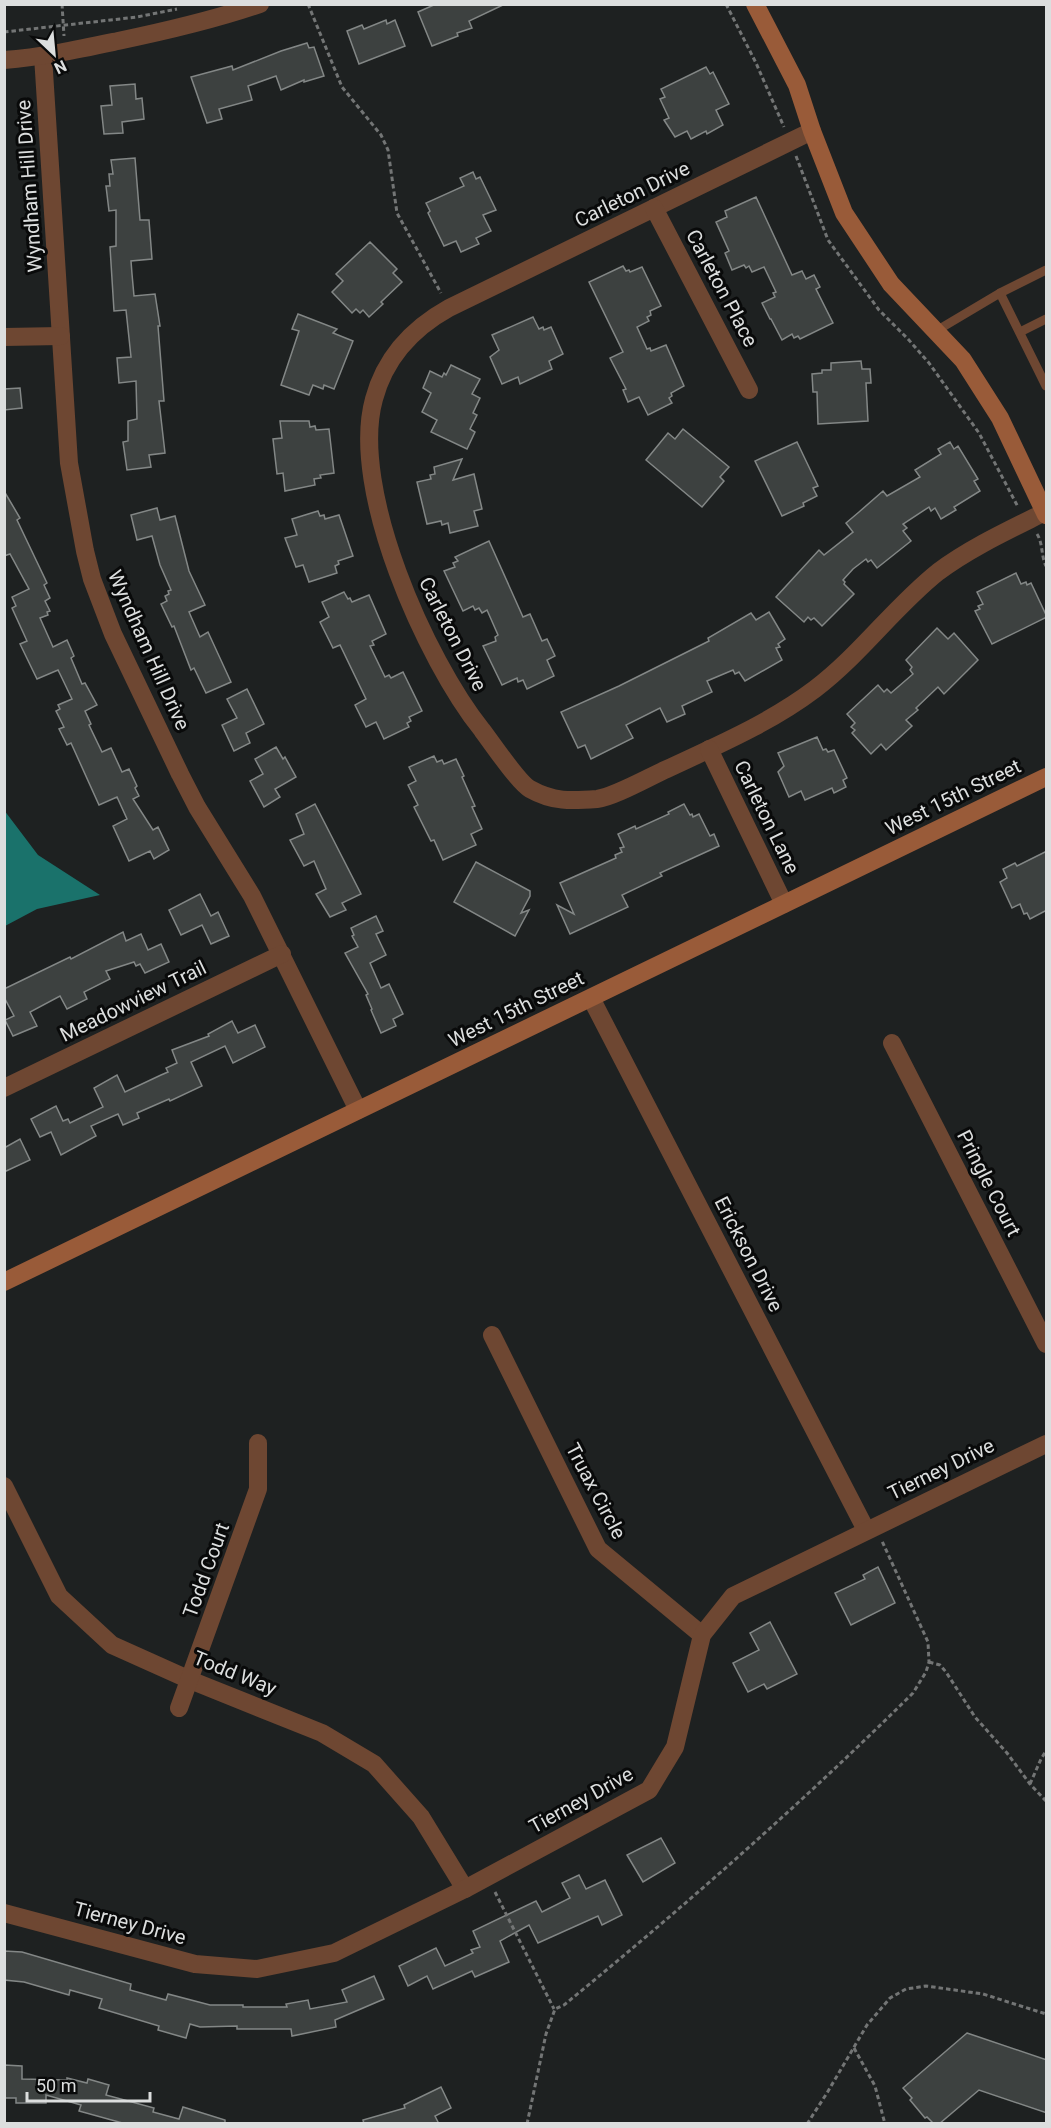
<svg xmlns="http://www.w3.org/2000/svg" width="1051" height="2128" font-family="Roboto,sans-serif">
  <style>
    .water { fill: #1a726b }
    .building { fill: #3d4140; stroke: #838786; stroke-width: 1.5 }
    .lines { fill: none; stroke-linecap: round; stroke-linejoin: round }
    .path { stroke: #737575; stroke-width: 3; stroke-dasharray: 4.5 3; stroke-linecap: butt }
    .lane { stroke: #6e4732; stroke-width: 9 }
    .street { stroke: #6e4732; stroke-width: 18 }
    .secondary { stroke: #995b39; stroke-width: 18 }
    .labels { text-anchor: middle; stroke-width: 6; stroke-linejoin: round; paint-order: stroke }
    .street-label { font-size: 20px; fill: #dcdede; stroke: #090a0a }
  </style>
  <rect width="100%" height="100%" fill="#1e2121"/>
  <polygon class="water" points="4,810 38,855 100,895 37,909 5,926"/>
  <g class="building">
    <polygon points="436,4 505,4 469,21 472,28 457,33 458,36 432,46 418,12"/>
    <polygon points="386,20 387,24 395,20 405,46 359,64 347,31 362,25 364,29"/>
    <polygon points="307,43 309,48 314,47 324,76 304,82 304,80 281,90 276,76 248,86 252,100 219,109 222,119 207,123 191,77 232,66 233,70 281,51"/>
    <polygon points="706,67 710,74 713,72 729,104 716,110 723,125 707,134 706,131 691,139 687,131 675,137 664,120 669,118 660,99 665,97 661,89"/>
    <polygon points="135,84 136,99 142,98 144,119 122,122 123,133 104,134 101,106 112,105 110,86"/>
    <polygon points="135,158 140,220 149,220 152,259 131,261 132,274 134,296 155,294 160,326 158,326 164,401 159,401 165,453 149,455 151,467 127,470 123,442 128,441 128,421 137,419 136,381 119,383 117,358 131,357 126,310 114,311 110,247 116,246 116,210 109,211 106,186 110,186 109,174 113,174 111,160"/>
    <polygon points="473,172 476,179 480,177 496,210 483,215 491,231 476,238 479,244 461,252 456,241 444,246 428,213 430,211 426,203 464,186 460,178"/>
    <polygon points="756,197 792,275 802,271 806,279 814,275 820,287 816,289 833,323 800,339 798,336 794,338 792,334 782,340 771,319 770,319 762,303 775,297 773,293 776,292 764,267 752,272 749,266 746,268 744,265 732,270 725,253 729,251 716,222 727,217 725,211"/>
    <polygon points="370,242 397,269 393,273 402,282 381,302 383,304 369,317 363,310 360,313 356,309 352,313 332,292 343,281 336,274"/>
    <polygon points="623,266 626,271 629,270 630,272 642,267 661,306 650,311 651,315 647,317 649,321 637,327 647,349 650,348 651,351 666,345 684,386 671,393 672,396 669,398 672,403 648,415 639,397 628,402 623,390 626,389 610,358 623,352 589,282"/>
    <polygon points="298,314 337,329 333,333 353,341 334,389 324,385 323,389 313,385 309,395 281,385 299,331 292,329"/>
    <polygon points="533,317 539,329 543,327 544,330 551,327 563,354 549,361 552,369 520,384 518,377 502,384 490,357 499,350 492,335"/>
    <polygon points="861,361 862,369 870,369 871,383 866,383 868,421 818,424 817,392 813,392 812,374 822,373 822,370 831,370 831,363"/>
    <polygon points="451,365 480,379 472,394 480,398 473,413 477,415 470,429 475,432 467,449 431,432 437,420 422,412 431,393 423,388 430,371 442,377 444,373 446,375"/>
    <polygon points="20,388 22,408 4,410 4,389"/>
    <polygon points="280,421 309,421 310,427 315,426 316,430 329,429 334,473 320,475 321,478 314,479 315,485 285,491 283,473 277,474 273,439 282,438"/>
    <polygon points="683,429 729,467 720,477 724,481 702,507 646,460 668,433 675,439"/>
    <polygon points="797,442 818,486 813,488 817,496 803,503 804,506 782,516 755,461"/>
    <polygon points="950,442 954,449 958,446 978,479 974,481 980,491 954,507 956,510 941,519 935,508 931,511 929,507 903,524 907,528 903,531 911,541 877,568 871,560 868,562 866,559 853,569 843,580 845,582 844,584 854,594 822,626 814,618 811,620 808,617 804,622 776,597 819,550 824,555 853,532 846,523 859,512 883,491 887,496 920,477 915,470 941,454 938,449"/>
    <polygon points="462,459 453,480 474,474 482,509 474,511 478,526 450,533 448,523 442,525 441,521 427,524 417,482 431,479 430,475 435,474 434,467"/>
    <polygon points="4,491 20,518 17,520 47,583 44,585 50,598 45,601 50,611 47,612 48,615 40,618 53,647 67,640 74,656 71,658 82,684 85,683 97,705 85,711 91,724 89,725 102,752 111,748 122,772 129,769 137,786 135,788 139,796 133,799 153,830 158,827 169,850 154,859 150,851 129,861 113,826 127,819 117,797 99,805 71,743 67,745 59,729 64,727 56,711 60,709 58,705 72,699 60,674 58,670 37,679 20,644 27,641 12,608 16,606 12,597 29,589 10,554 4,556"/>
    <polygon points="157,508 160,520 175,516 189,571 205,605 189,612 200,637 208,632 231,682 206,693 194,668 191,670 174,626 172,627 161,604 167,601 165,596 169,594 168,591 171,590 160,565 152,536 137,540 131,515"/>
    <polygon points="318,511 320,516 324,515 325,519 339,515 353,556 338,561 339,564 335,566 337,573 309,582 303,565 296,567 285,538 297,535 292,519"/>
    <polygon points="489,541 523,617 530,614 542,641 547,639 555,656 547,660 554,676 527,689 523,680 518,682 517,678 502,685 483,646 496,641 495,637 498,635 487,610 482,613 479,608 475,610 473,606 463,611 444,571 455,567 453,563 458,561 455,557"/>
    <polygon points="1016,573 1021,584 1026,582 1027,585 1031,583 1047,617 992,644 975,611 980,609 978,606 983,604 977,592"/>
    <polygon points="344,592 348,599 350,598 352,602 369,595 386,634 372,641 374,645 370,646 385,677 389,675 391,678 403,672 422,711 409,717 411,721 407,723 409,727 384,739 376,722 366,727 355,705 366,699 340,645 333,648 320,622 329,617 322,602"/>
    <polygon points="769,612 785,639 778,644 780,647 776,648 782,660 745,681 739,672 735,674 733,670 707,681 712,692 682,706 685,714 667,722 660,708 626,725 633,738 591,759 585,745 578,748 561,712 619,686 709,641 708,638 751,613 756,620"/>
    <polygon points="937,628 948,639 954,633 978,660 944,694 938,687 916,708 918,710 906,720 912,726 886,750 881,744 871,754 852,733 855,730 851,727 855,723 847,714 878,685 884,692 887,689 891,693 913,674 910,670 912,667 906,660"/>
    <polygon points="247,689 264,724 246,733 250,743 234,751 222,725 237,718 227,699"/>
    <polygon points="817,737 823,750 826,749 828,752 834,750 847,778 843,780 846,787 834,793 832,788 805,800 801,791 789,797 778,772 784,766 778,753"/>
    <polygon points="276,747 283,759 285,757 296,777 275,789 280,797 264,807 250,781 263,774 255,759"/>
    <polygon points="434,756 437,762 442,760 444,764 456,759 464,776 462,777 475,806 472,807 482,829 471,834 476,845 443,860 434,840 431,841 414,807 418,805 408,785 416,781 409,767"/>
    <polygon points="315,804 361,894 342,903 346,910 330,917 316,894 326,889 314,861 304,866 290,840 304,834 296,814"/>
    <polygon points="684,804 690,815 692,814 693,817 699,814 710,836 714,834 719,846 660,873 662,876 622,895 628,907 570,934 557,905 574,914 560,883 616,858 615,855 622,852 620,848 624,847 618,834 635,826 636,829 669,814 668,812"/>
    <polygon points="1047,851 1047,910 1030,919 1027,913 1024,914 1020,904 1012,908 1000,882 1007,878 1003,869 1015,863 1017,866"/>
    <polygon points="476,862 530,891 530,896 521,913 529,910 515,936 454,902"/>
    <polygon points="200,894 211,916 218,912 229,936 211,944 202,925 181,935 169,910"/>
    <polygon points="376,916 383,931 376,934 386,955 370,963 381,988 389,984 403,1014 393,1019 396,1026 381,1033 371,1010 372,1009 366,995 368,994 345,953 358,947 352,936 354,935 351,928"/>
    <polygon points="123,932 126,941 141,934 148,950 161,944 169,962 145,973 140,964 136,966 134,962 106,971 110,979 84,992 87,999 67,1009 60,996 30,1012 37,1026 13,1036 5,1020 14,1016 4,997 4,989 70,957 71,959"/>
    <polygon points="232,1021 238,1033 255,1025 265,1047 233,1063 225,1046 191,1062 202,1086 170,1101 169,1099 137,1113 139,1118 123,1125 118,1114 91,1126 96,1136 61,1155 51,1132 40,1137 31,1119 56,1106 63,1121 68,1119 70,1123 103,1107 94,1088 117,1075 125,1092 161,1075 168,1072 166,1068 177,1063 172,1050 209,1036 208,1034"/>
    <polygon points="20,1139 30,1160 4,1172 4,1148"/>
    <polygon points="878,1567 895,1603 851,1625 835,1593 865,1579 863,1575"/>
    <polygon points="770,1622 797,1674 767,1689 764,1684 748,1692 733,1663 759,1650 750,1633"/>
    <polygon points="661,1838 675,1863 643,1882 627,1855"/>
    <polygon points="579,1875 586,1889 605,1880 622,1915 602,1925 598,1916 538,1943 529,1925 500,1941 509,1962 475,1977 472,1971 433,1989 427,1976 408,1986 399,1966 436,1948 445,1966 473,1953 471,1950 480,1947 473,1931 536,1901 542,1912 570,1898 562,1883"/>
    <polygon points="4,1951 22,1952 131,1984 130,1990 166,2000 168,1994 210,2005 243,2005 243,2007 287,2007 286,2004 308,2000 310,2009 347,2002 342,1990 374,1976 384,1999 335,2020 336,2027 292,2036 291,2029 237,2029 237,2026 200,2027 190,2024 186,2038 158,2030 159,2026 99,2008 102,1999 70,1990 69,1995 24,1982 4,1980"/>
    <polygon points="967,2033 1047,2060 1047,2113 979,2090 939,2124 934,2124 927,2117 925,2118 910,2100 912,2098 903,2088"/>
    <polygon points="4,2065 22,2066 22,2079 67,2080 67,2078 87,2083 88,2079 109,2085 106,2095 154,2108 153,2112 179,2119 183,2107 225,2120 225,2124 126,2124 79,2111 81,2105 46,2095 46,2103 16,2103 16,2098 4,2098"/>
    <polygon points="441,2087 451,2108 435,2116 439,2124 364,2124 363,2120 405,2108 404,2105"/>
  </g>
  <g class="lines">
    <g class="path">
      <polyline points="62,4 64,36"/>
      <polyline points="308,4 342,87 381,135 388,150 397,213 441,293"/>
      <polyline points="726,4 756,63 784,127"/>
      <polyline points="4,32 137,17 177,9"/>
      <polyline points="796,156 828,240 879,310 908,339 929,363 979,433 1018,507"/>
      <path d="M1037,534C1043,543 1041,556 1046,566"/>
      <polyline points="929,1662 940,1665 946,1672 975,1717 1007,1753 1030,1784 1046,1801"/>
      <polyline points="1030,1784 1041,1759 1046,1751"/>
      <polyline points="495,1892 554,2009"/>
      <polyline points="854,2048 875,2086 885,2124"/>
      <path d="M527,2124L546,2034L555,2009L564,2005C685,1906 802,1803 913,1693L926,1672L929,1662L928,1642L882,1541"/>
      <polyline points="807,2124 827,2093 867,2025 890,1998 906,1989 926,1986 983,1994 1046,2014"/>
    </g>
    <g class="lane">
      <polyline points="1000,293 1046,386"/>
      <polyline points="936,331 1000,293 1046,270"/>
      <polyline points="1020,332 1046,319"/>
    </g>
    <g class="street">
      <polyline points="43,56 69,463 85,551 92,579 113,634 180,774 197,807 252,896 358,1110"/>
      <path d="M4,60C43,57 80,49 118,41C166,31 214,20 260,4"/>
      <path d="M812,131L449,308C413,328 385,358 374,399C349,489 426,660 482,730C491,742 519,783 530,789C553,802 571,801 597,799C614,797 649,777 667,769C718,745 770,723 815,689C860,655 894,607 938,572C970,548 1009,530 1045,512"/>
      <polyline points="654,208 749,390"/>
      <polyline points="4,337 61,336"/>
      <polyline points="709,749 784,904"/>
      <polyline points="591,998 866,1530"/>
      <polyline points="892,1043 1046,1344"/>
      <polyline points="4,1088 282,954"/>
      <polyline points="492,1335 598,1549 702,1635"/>
      <polyline points="4,1486 59,1596 112,1645 190,1680 322,1733 374,1764 421,1817 465,1889"/>
      <polyline points="179,1708 258,1489 258,1443"/>
      <polyline points="4,1913 195,1964 257,1969 334,1953 465,1889 649,1790 675,1747 702,1635 733,1596 1046,1444"/>
    </g>
    <g class="secondary">
      <polyline points="755,4 797,85 812,131 844,213 891,284 963,360 1000,418 1046,515"/>
      <polyline points="4,1282 1046,777"/>
    </g>
  </g>
  <g class="labels">
    <g class="street-label">
      <text transform="translate(29 186) rotate(-94)" y="7">Wyndham Hill Drive</text>
      <text transform="translate(632 194) rotate(-26)" y="7">Carleton Drive</text>
      <text transform="translate(722 288) rotate(62)" y="7">Carleton Place</text>
      <text transform="translate(453 634) rotate(63)" y="7">Carleton Drive</text>
      <text transform="translate(149 650) rotate(66)" y="7">Wyndham Hill Drive</text>
      <text transform="translate(953 797) rotate(-26)" y="7">West 15th Street</text>
      <text transform="translate(767 817) rotate(64)" y="7">Carleton Lane</text>
      <text transform="translate(133 1001) rotate(-26)" y="7">Meadowview Trail</text>
      <text transform="translate(516 1009) rotate(-26)" y="7">West 15th Street</text>
      <text transform="translate(989 1183) rotate(63)" y="7">Pringle Court</text>
      <text transform="translate(749 1254) rotate(63)" y="7">Erickson Drive</text>
      <text transform="translate(941 1469) rotate(-26)" y="7">Tierney Drive</text>
      <text transform="translate(596 1491) rotate(62)" y="7">Truax Circle</text>
      <text transform="translate(206 1570) rotate(-70)" y="7">Todd Court</text>
      <text transform="translate(235 1673) rotate(22)" y="7">Todd Way</text>
      <text transform="translate(581 1800) rotate(-29)" y="7">Tierney Drive</text>
      <text transform="translate(130 1923) rotate(15)" y="7">Tierney Drive</text>
    </g>
  </g>
  <rect width="1051" height="2128" fill="none" stroke="#dcdede" stroke-width="12"/>
  <g transform="translate(54 54) rotate(154)" stroke="#090a0a" stroke-width="4.5" paint-order="stroke">
  <path d="M0-4.5L10 22L0 15L-10 22Z" fill="#dcdede"/>
  <text y="-9" font-size="16" font-weight="bold" text-anchor="middle" fill="#dcdede">N</text>
  </g>
  <path d="M27 2092v9h123v-9" fill="none" stroke="#dcdede" stroke-width="3"/>
  <text x="36" y="2092" font-size="18" fill="#dcdede" stroke="#090a0a" stroke-width="4.5" paint-order="stroke">50 m</text>
</svg>
